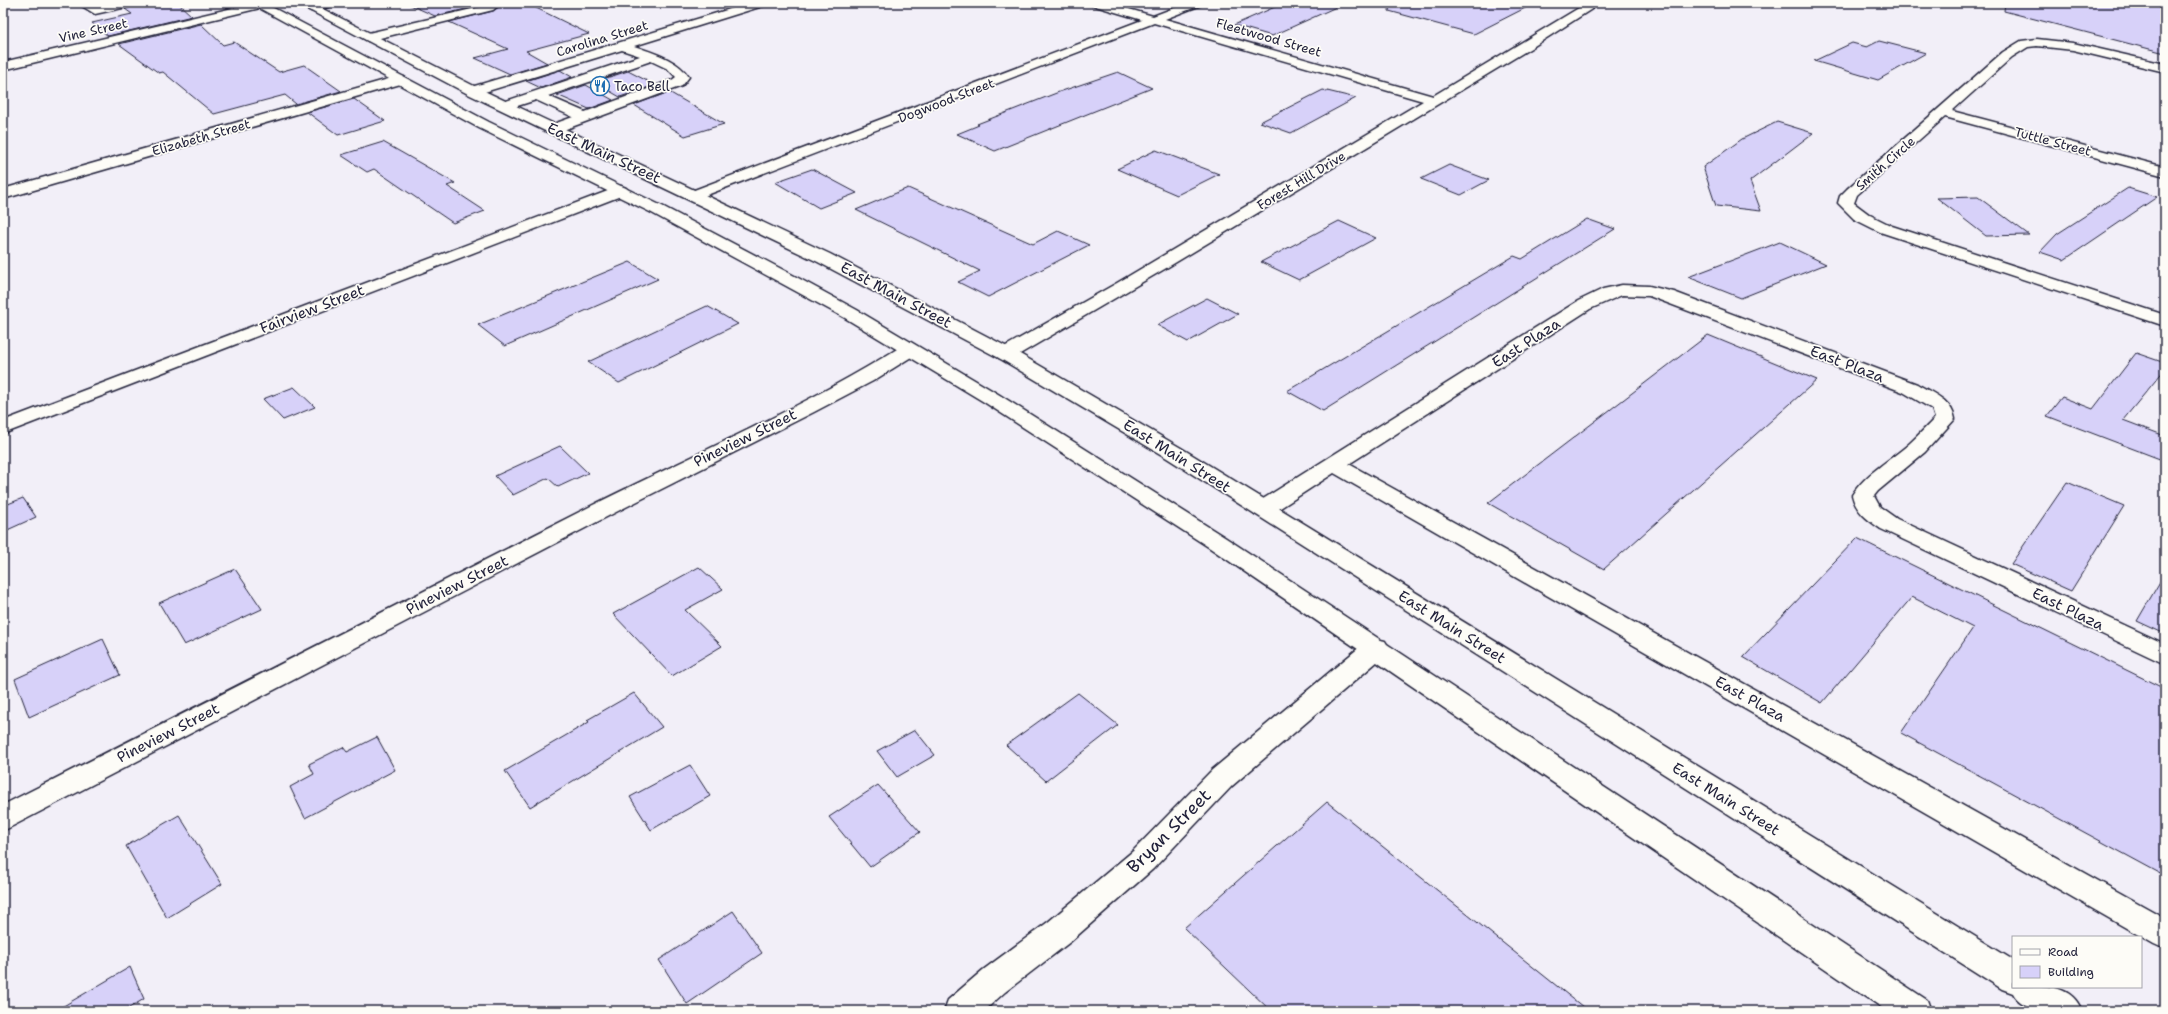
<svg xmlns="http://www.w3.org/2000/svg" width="2168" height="1014" font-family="'Shantell Sans',sans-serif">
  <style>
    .building { fill: #d7d1f9; stroke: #22223b }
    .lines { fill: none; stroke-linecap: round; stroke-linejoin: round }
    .minor-casing { stroke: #22223b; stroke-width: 3 }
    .major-casing { stroke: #22223b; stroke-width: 3 }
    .minor { fill: #fdfcf7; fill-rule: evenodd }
    .major { fill: #fdfcf7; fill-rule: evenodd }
    .labels { text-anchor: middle; stroke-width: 3.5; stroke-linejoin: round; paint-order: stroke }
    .far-street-label { font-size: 13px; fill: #22223b; stroke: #fdfcf7 }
    .far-poi-label { font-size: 13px; fill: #22223b; stroke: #fdfcf7; text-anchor: start }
    .street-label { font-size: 15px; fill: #22223b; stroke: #fdfcf7 }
    .near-street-label { font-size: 18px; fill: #22223b; stroke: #fdfcf7 }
  </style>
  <rect width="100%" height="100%" fill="#f2eff8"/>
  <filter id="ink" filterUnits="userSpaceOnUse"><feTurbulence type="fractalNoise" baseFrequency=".025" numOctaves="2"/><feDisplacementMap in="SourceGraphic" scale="8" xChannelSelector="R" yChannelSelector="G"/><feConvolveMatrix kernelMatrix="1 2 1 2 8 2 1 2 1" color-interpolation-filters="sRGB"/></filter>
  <g filter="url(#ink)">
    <g class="building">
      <polygon points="140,3 178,3 192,16 108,36 92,23 132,14 125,9 136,6"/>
      <polygon points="406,3 484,3 484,5 435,16"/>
      <polygon points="499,3 526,3 589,34 526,51 547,63 510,74 475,58 508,49 449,22 493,11 500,6"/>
      <polygon points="1284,3 1345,3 1272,36 1234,25"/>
      <polygon points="1390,3 1535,3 1474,34 1389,11"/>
      <polygon points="2005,3 2141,3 2165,8 2165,53 2004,11"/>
      <polygon points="201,24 223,45 234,42 279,72 304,65 341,91 296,104 285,95 214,114 163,72 159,73 119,44"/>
      <polygon points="1879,41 1926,53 1878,80 1814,61 1852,43 1867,47"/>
      <polygon points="560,70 572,77 541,88 526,81"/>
      <polygon points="628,71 655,85 620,97 594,82"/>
      <polygon points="1118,72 1152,88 995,151 957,134 979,125 977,124 1059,92"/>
      <polygon points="586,85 613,100 589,109 557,95"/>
      <polygon points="1323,90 1356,98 1291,133 1260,122"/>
      <polygon points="669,92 724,124 685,136 634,105"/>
      <polygon points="354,99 385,121 338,135 307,112"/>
      <polygon points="1777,122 1813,133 1750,181 1761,211 1716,206 1703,167 1742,139"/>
      <polygon points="383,142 455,183 447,186 485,211 453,223 374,169 367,172 341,155"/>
      <polygon points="1156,150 1219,174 1177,195 1117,169"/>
      <polygon points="1449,165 1489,180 1461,195 1421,179"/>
      <polygon points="812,169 857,193 819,208 775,182"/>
      <polygon points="908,188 1033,244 1058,231 1089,245 988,297 958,282 980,271 856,210"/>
      <polygon points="2128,188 2157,197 2064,260 2040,252 2057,234"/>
      <polygon points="1978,197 2029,235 1986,236 1937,198"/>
      <polygon points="1587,219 1615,229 1323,411 1287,391 1514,256 1522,259"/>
      <polygon points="1339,221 1376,238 1299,280 1261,262"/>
      <polygon points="1780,242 1826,264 1741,298 1688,277"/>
      <polygon points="630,262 658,279 505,346 478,325"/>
      <polygon points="1207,298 1238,314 1188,342 1157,325"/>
      <polygon points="707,306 738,324 619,383 588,362"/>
      <polygon points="1708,335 1817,380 1604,569 1488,503"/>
      <polygon points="2136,353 2165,363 2165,369 2123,420 2165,436 2165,461 2047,416 2062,397 2093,409"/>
      <polygon points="294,387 315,407 283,420 263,399"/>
      <polygon points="560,446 588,473 558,487 548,478 513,495 495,476"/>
      <polygon points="2067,482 2124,506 2071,591 2011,564"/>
      <polygon points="23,498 36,517 3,532 3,506"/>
      <polygon points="1857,538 2165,689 2165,876 1901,733 1973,628 1912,597 1822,703 1743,657"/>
      <polygon points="699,567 723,589 685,610 722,646 672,676 613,614"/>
      <polygon points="235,569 262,609 184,645 159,603"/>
      <polygon points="2165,573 2165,634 2137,621"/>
      <polygon points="103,639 120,675 29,717 15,679"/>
      <polygon points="634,693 662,727 530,807 505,771 589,722 587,720"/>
      <polygon points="1078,693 1118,725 1046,781 1006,745"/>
      <polygon points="915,730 935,755 897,777 877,751"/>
      <polygon points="377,737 395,770 305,818 290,787 314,774 309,764 343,747 347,752"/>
      <polygon points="690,765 710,796 651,830 630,797"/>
      <polygon points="878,785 920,832 870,867 829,817"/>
      <polygon points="1327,802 1588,1011 1271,1011 1184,928"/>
      <polygon points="179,815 222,884 167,918 126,846"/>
      <polygon points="733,911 762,953 687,1004 659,960"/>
      <polygon points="130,967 144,999 124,1011 55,1011"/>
    </g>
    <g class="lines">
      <g class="minor-casing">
        <g id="minor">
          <polygon points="77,3 91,3 97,7 116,3 138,3 136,5 95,14"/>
          <polygon points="254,3 264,3 266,5 260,8 3,70 3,62"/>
          <polygon points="318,3 339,3 337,5 311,11 305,8 307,6"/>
          <polygon points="486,3 497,3 499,5 493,10 368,41 362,37 364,34 485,6"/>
          <path d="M750,3H768L766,5L634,46C654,53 677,59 689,77L682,86L558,132H548L546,129L548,126L573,117L536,100L505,110L498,106L500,103L640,56L622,50L478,94L473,95L466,91L468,88ZM651,61L668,69L676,77L672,80L585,112L548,96Z"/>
          <polygon points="1090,3 1108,3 1153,16 1187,3 1203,3 1201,5 1165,19 1433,96 1587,3 1601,3 1531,48 1168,267 1013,358 1006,360 999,358 997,354 999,350 1117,283 1423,101 1154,23 699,198 689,198 686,195 689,192 1142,20 1092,5"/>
          <polygon points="2037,39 2073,43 2165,64 2165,72 2073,50 2037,46 2028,47 2012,57 1952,111 2165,167 2165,176 1945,117 1857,195 1854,203 1870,215 1892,226 2165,315 2165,326 1880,232 1854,219 1838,203 1840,196 1847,189 2003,52 2021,41"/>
          <polygon points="399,76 404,77 405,80 404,83 3,199 3,189"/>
          <polygon points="621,186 626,188 629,191 626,194 3,434 3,421"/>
          <path d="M1622,285L1649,286L1674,292L1917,384C1932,393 1952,400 1955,419L1925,452L1878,491L1874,496L1880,507L1897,519L2165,644V664L1881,529C1868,520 1856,512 1852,495C1866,473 1891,460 1910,443C1919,435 1927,426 1935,418L1932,409L1903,392L1649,296L1622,295L1590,309L1349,464L2165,918V949L2154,944L1334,473L1271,514L1263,516L1255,514L1252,509L1255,504L1578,301L1603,289Z"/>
          <path d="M909,344L916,346L918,350L916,354L873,381L814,412L620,510L3,831V805C199,706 395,606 591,506C695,454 803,408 902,346Z"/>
          <polygon points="1376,639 1385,641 1389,648 1385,655 1232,786 1153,869 1070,942 1005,992 984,1011 944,1011 948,1000 983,970 1048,922 1133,851 1212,770 1367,641"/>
        </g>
      </g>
      <g class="major-casing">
        <g id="major">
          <polygon points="250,3 264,3 489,122 662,206 789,273 857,310 998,394 1226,538 1927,1000 1931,1011 1887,1011 1210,548 984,402 845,318 777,281 650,212 479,128"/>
          <path d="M296,3H311L478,88L830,254L1013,350L1181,448L2013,960V987C2040,987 2070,981 2082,1011C2062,1011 2023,1014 2013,993L2002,989L1167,458L999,358L818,262L468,94Z"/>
        </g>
      </g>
      <use href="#minor" class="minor"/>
      <use href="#major" class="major"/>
    </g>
  </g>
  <defs>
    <g id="restaurant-ring" transform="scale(1)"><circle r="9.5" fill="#fdfcf7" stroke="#1f6fb2" stroke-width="1.5"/><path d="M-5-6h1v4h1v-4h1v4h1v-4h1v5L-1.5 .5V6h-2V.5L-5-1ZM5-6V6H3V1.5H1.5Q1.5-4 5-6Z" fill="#1f6fb2"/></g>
  </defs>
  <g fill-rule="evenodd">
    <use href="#restaurant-ring" x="600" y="86"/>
  </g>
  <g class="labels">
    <g class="far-street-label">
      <text transform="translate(93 30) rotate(-13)" y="5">Vine Street</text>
      <text transform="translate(1269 37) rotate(16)" y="5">Fleetwood Street</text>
      <text transform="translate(602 38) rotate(-17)" y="5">Carolina Street</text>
      <text transform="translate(946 100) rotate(-21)" y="5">Dogwood Street</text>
      <text transform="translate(201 137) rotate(-16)" y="5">Elizabeth Street</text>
      <text transform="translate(2053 141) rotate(15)" y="5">Tuttle Street</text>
      <text transform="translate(1885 163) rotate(-41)" y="5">Smith Circle</text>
      <text transform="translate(1301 180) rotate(-31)" y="5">Forest Hill Drive</text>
    </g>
    <g class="far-poi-label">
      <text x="614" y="91">Taco Bell</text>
    </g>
    <g class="street-label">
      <text transform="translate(604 153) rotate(25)" y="5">East Main Street</text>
      <text transform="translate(896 295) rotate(28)" y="5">East Main Street</text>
      <text transform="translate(312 309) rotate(-21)" y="5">Fairview Street</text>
      <text transform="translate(1526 343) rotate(-33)" y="5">East Plaza</text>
      <text transform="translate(1847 364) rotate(21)" y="5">East Plaza</text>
      <text transform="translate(745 438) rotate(-26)" y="5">Pineview Street</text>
      <text transform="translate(1177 456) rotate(32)" y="5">East Main Street</text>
      <text transform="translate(457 585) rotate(-27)" y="5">Pineview Street</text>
      <text transform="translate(2068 609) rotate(26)" y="5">East Plaza</text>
      <text transform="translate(1452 627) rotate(32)" y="5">East Main Street</text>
      <text transform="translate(1750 699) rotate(29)" y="5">East Plaza</text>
      <text transform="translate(168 733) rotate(-27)" y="5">Pineview Street</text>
      <text transform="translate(1726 799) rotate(32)" y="5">East Main Street</text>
    </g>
    <g class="near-street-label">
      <text transform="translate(1169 831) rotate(-45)" y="6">Bryan Street</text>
    </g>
  </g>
  <rect width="2168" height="1014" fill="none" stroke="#fdfcf7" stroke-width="16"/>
  <rect x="8" y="8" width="2152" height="998" fill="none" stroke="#22223b" stroke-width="1.5" filter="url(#ink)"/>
  <rect x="2012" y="936" width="130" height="52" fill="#fdfcf7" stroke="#a5a5ac"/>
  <rect x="2020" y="949" width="20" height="6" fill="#fdfcf7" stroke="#a5a5ac"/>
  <text x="2048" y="956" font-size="12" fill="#22223b">Road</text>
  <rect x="2020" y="966" width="20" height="12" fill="#d7d1f9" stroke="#a5a5ac"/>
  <text x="2048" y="976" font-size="12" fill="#22223b">Building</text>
</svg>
